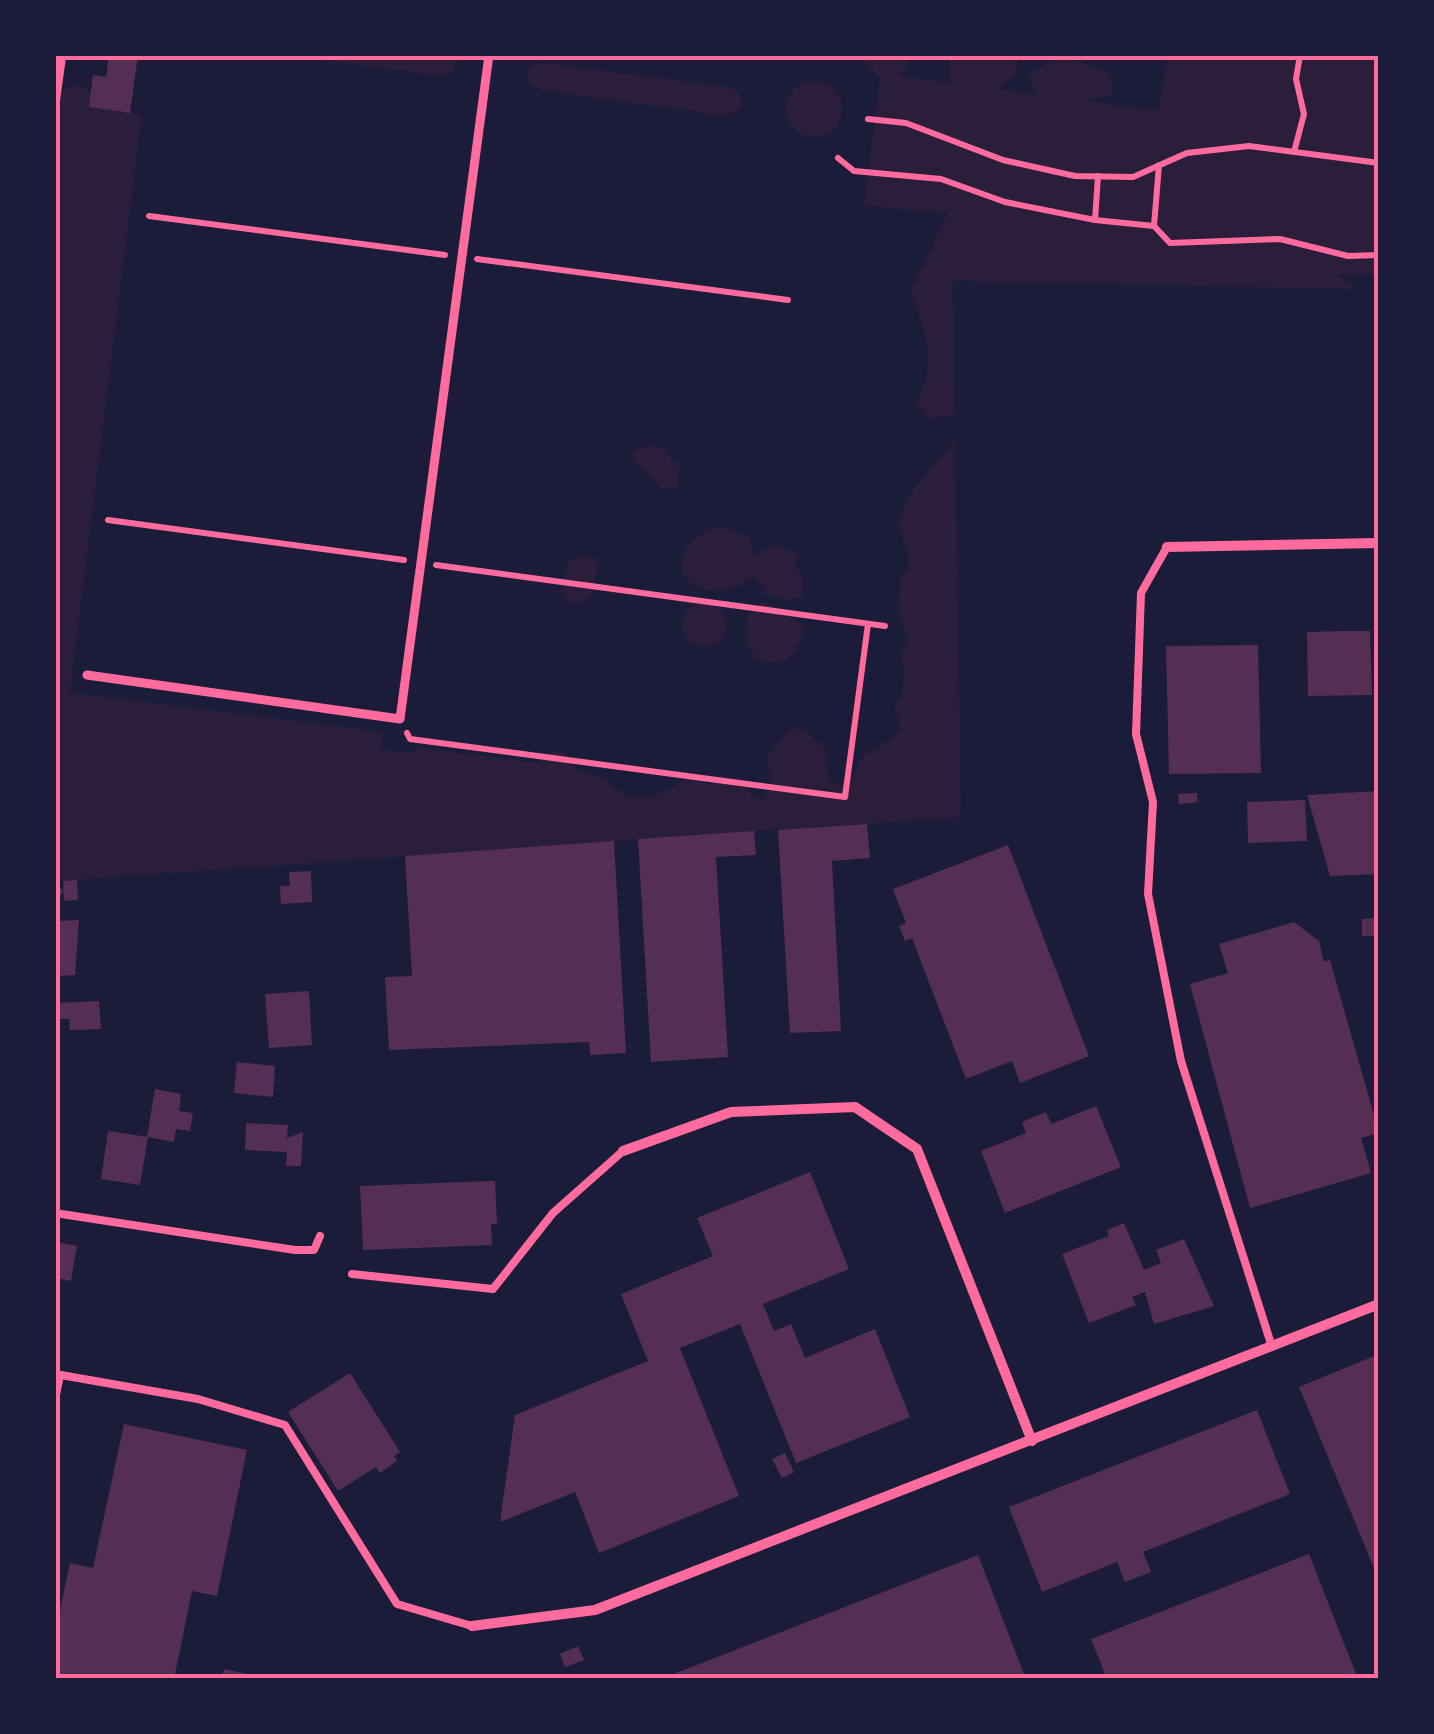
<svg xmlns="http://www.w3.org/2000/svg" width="1434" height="1734" font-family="Manrope,sans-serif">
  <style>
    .green { fill: #2a1e3b }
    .building { fill: #542f53 }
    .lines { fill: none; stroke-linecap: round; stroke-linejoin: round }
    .path { stroke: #ff6b9d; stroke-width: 6 }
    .service { stroke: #ff6b9d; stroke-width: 8 }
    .pedestrian { stroke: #ff6b9d; stroke-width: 9 }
    .minor { stroke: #ff6b9d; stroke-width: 10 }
    .neatline { fill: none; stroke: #ff6b9d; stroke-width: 4 }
  </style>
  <rect width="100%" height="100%" fill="#1b1b3a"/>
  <g class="green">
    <polygon points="290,55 454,55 456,63 451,72 440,76"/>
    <path d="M839,55H908L906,70L899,76L950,83L949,55H1018C1020,73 1011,81 996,89L1037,95L1028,78C1049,53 1083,58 1109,73L1114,95L1083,101L1159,111L1167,55H1379V274H1335L1357,289L953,281L955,414L929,419L916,402C940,363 923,331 911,289L948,213L864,206L880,79C857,49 864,67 839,55Z"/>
    <polygon points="543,63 729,87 740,94 741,108 726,116 541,90 530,84 527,73 532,64"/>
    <circle cx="814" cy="109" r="28"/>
    <path d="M75,84L91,91L89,107L142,115L70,693L383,732L381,750L414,753L415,747L540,763L552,752H564C575,773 581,772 601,778C611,782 617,793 628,796C654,803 674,785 696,774L708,784L739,777L753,797L762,800L770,789L768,755L791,728L805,731L827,750L828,780L840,787L849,782L865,753C887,743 911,735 894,706L902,697L905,666L899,658L908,640L899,617L900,578L908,569V553L898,523L911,492L955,440L961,817L55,881V96Z"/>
    <polygon points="650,445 664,450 680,468 677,488 662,489 632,458 636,450"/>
    <path d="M721,526L748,537L754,556L772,544L798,554L795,565L803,578L802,597L786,600L765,595V587L754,576C695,620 642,552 721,526Z"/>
    <path d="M585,555L597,560C596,583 598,602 571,605L561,588L570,560Z"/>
    <polygon points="763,602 785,610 805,628 795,653 782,663 759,660 746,645 748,615"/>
    <circle cx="704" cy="625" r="22"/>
  </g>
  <g class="building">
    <polygon points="109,55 138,55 130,113 89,107 93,75 106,77"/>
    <polygon points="1344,631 1370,631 1372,695 1308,696 1307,632"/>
    <polygon points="1258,645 1261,773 1169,774 1166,646"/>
    <polygon points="1379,791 1379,874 1330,876 1307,795"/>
    <polygon points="1197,793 1197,802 1179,804 1178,794"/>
    <polygon points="1305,800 1307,841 1248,843 1247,802"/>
    <polygon points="867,824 870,858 832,861 841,1031 790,1033 778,830"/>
    <polygon points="754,831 756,855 716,857 728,1057 651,1062 638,839"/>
    <polygon points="614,841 626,1053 590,1055 589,1042 389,1050 385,977 412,976 405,856"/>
    <polygon points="1008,845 1089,1056 1020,1083 1012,1061 966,1079 912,938 905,941 899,926 906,923 893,889"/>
    <polygon points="311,871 312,902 281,904 280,886 290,886 289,872"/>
    <polygon points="77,880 78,900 64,901 63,881"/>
    <polygon points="55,886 63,890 55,909"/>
    <polygon points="1379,918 1379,936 1362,936 1362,919"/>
    <polygon points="79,920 75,975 55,976 55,921"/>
    <polygon points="1294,922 1319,941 1324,962 1330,960 1379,1133 1361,1138 1371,1173 1250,1208 1190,984 1228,973 1219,944"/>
    <polygon points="309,991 312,1045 269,1048 265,994"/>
    <polygon points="99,1001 101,1029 70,1030 69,1019 55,1019 55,1003"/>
    <polygon points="237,1062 275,1066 273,1097 234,1093"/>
    <polygon points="155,1089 181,1094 179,1111 193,1113 190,1131 176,1129 174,1142 147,1137"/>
    <polygon points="1096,1106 1121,1167 1005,1213 981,1151 1026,1133 1022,1122 1046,1112 1051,1124"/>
    <polygon points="246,1123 288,1125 287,1138 303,1132 301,1166 286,1166 287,1152 245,1150"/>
    <polygon points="108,1131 148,1137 140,1185 101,1179"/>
    <polygon points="810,1172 849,1269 763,1304 774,1331 791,1324 805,1358 875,1329 910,1417 796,1463 740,1324 680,1348 739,1496 599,1553 575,1492 500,1522 515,1415 648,1361 621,1294 713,1256 697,1218"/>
    <polygon points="489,1181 495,1181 497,1224 491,1224 492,1245 363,1250 360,1186"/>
    <polygon points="1124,1223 1144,1270 1161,1263 1156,1250 1184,1239 1214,1306 1154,1324 1145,1292 1132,1297 1136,1305 1089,1323 1062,1254 1109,1236 1107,1230"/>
    <polygon points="55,1242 77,1246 71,1281 55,1278"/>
    <polygon points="1379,1354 1379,1580 1299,1387"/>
    <polygon points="350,1373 400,1452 394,1456 397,1461 380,1473 376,1467 338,1491 288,1412"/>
    <polygon points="1257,1410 1290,1494 1143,1552 1151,1572 1125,1582 1117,1562 1042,1592 1009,1507"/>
    <polygon points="124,1424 247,1450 217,1596 192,1591 174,1679 55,1679 55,1634 70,1563 93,1568"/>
    <polygon points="785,1453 794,1472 782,1478 772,1459"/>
    <polygon points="1309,1554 1358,1679 1107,1679 1091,1639"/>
    <polygon points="978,1555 1026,1679 661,1679"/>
    <polygon points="578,1646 584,1660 565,1667 560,1654"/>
    <polygon points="224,1669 262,1677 262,1679 221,1679"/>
  </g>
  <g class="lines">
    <g class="path">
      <polyline points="868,119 906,123 1003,160 1075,176 1133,177 1187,153 1249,146 1379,163"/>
      <polyline points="1294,152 1304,114 1296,79 1300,55"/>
      <polyline points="838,158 854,171 941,179 1005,202 1095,220 1154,226 1170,243 1280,239 1348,256 1379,255"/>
      <polyline points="149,216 445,255"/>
      <polyline points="1095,220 1098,176"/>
      <polyline points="1154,226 1159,165"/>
      <polyline points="477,259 788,300"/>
      <polyline points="108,520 404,560"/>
      <polyline points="436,565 885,626"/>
      <polyline points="407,733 410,739 845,797 868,624"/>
    </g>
    <g class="service">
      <polyline points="55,108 62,57"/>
      <polyline points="1167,547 1141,593 1136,734 1153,802 1148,894 1181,1061 1272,1347"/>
      <polyline points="55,1213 295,1250 314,1250 320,1236"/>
      <polyline points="352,1274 493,1289 553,1213 623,1151"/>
      <polyline points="55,1374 198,1399 285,1425 397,1604 472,1626"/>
      <polyline points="55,1400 60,1375"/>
    </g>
    <polyline class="pedestrian" points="87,675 400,719 489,55"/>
    <g class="minor">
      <polyline points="1167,547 1379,543"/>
      <polyline points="623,1151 731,1112 855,1107 917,1149 1032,1441"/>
      <polyline points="472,1626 595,1610 1379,1304"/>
    </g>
  </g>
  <rect width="1434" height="1734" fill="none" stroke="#1b1b3a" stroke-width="115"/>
  <rect x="58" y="58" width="1318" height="1618" class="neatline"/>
</svg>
